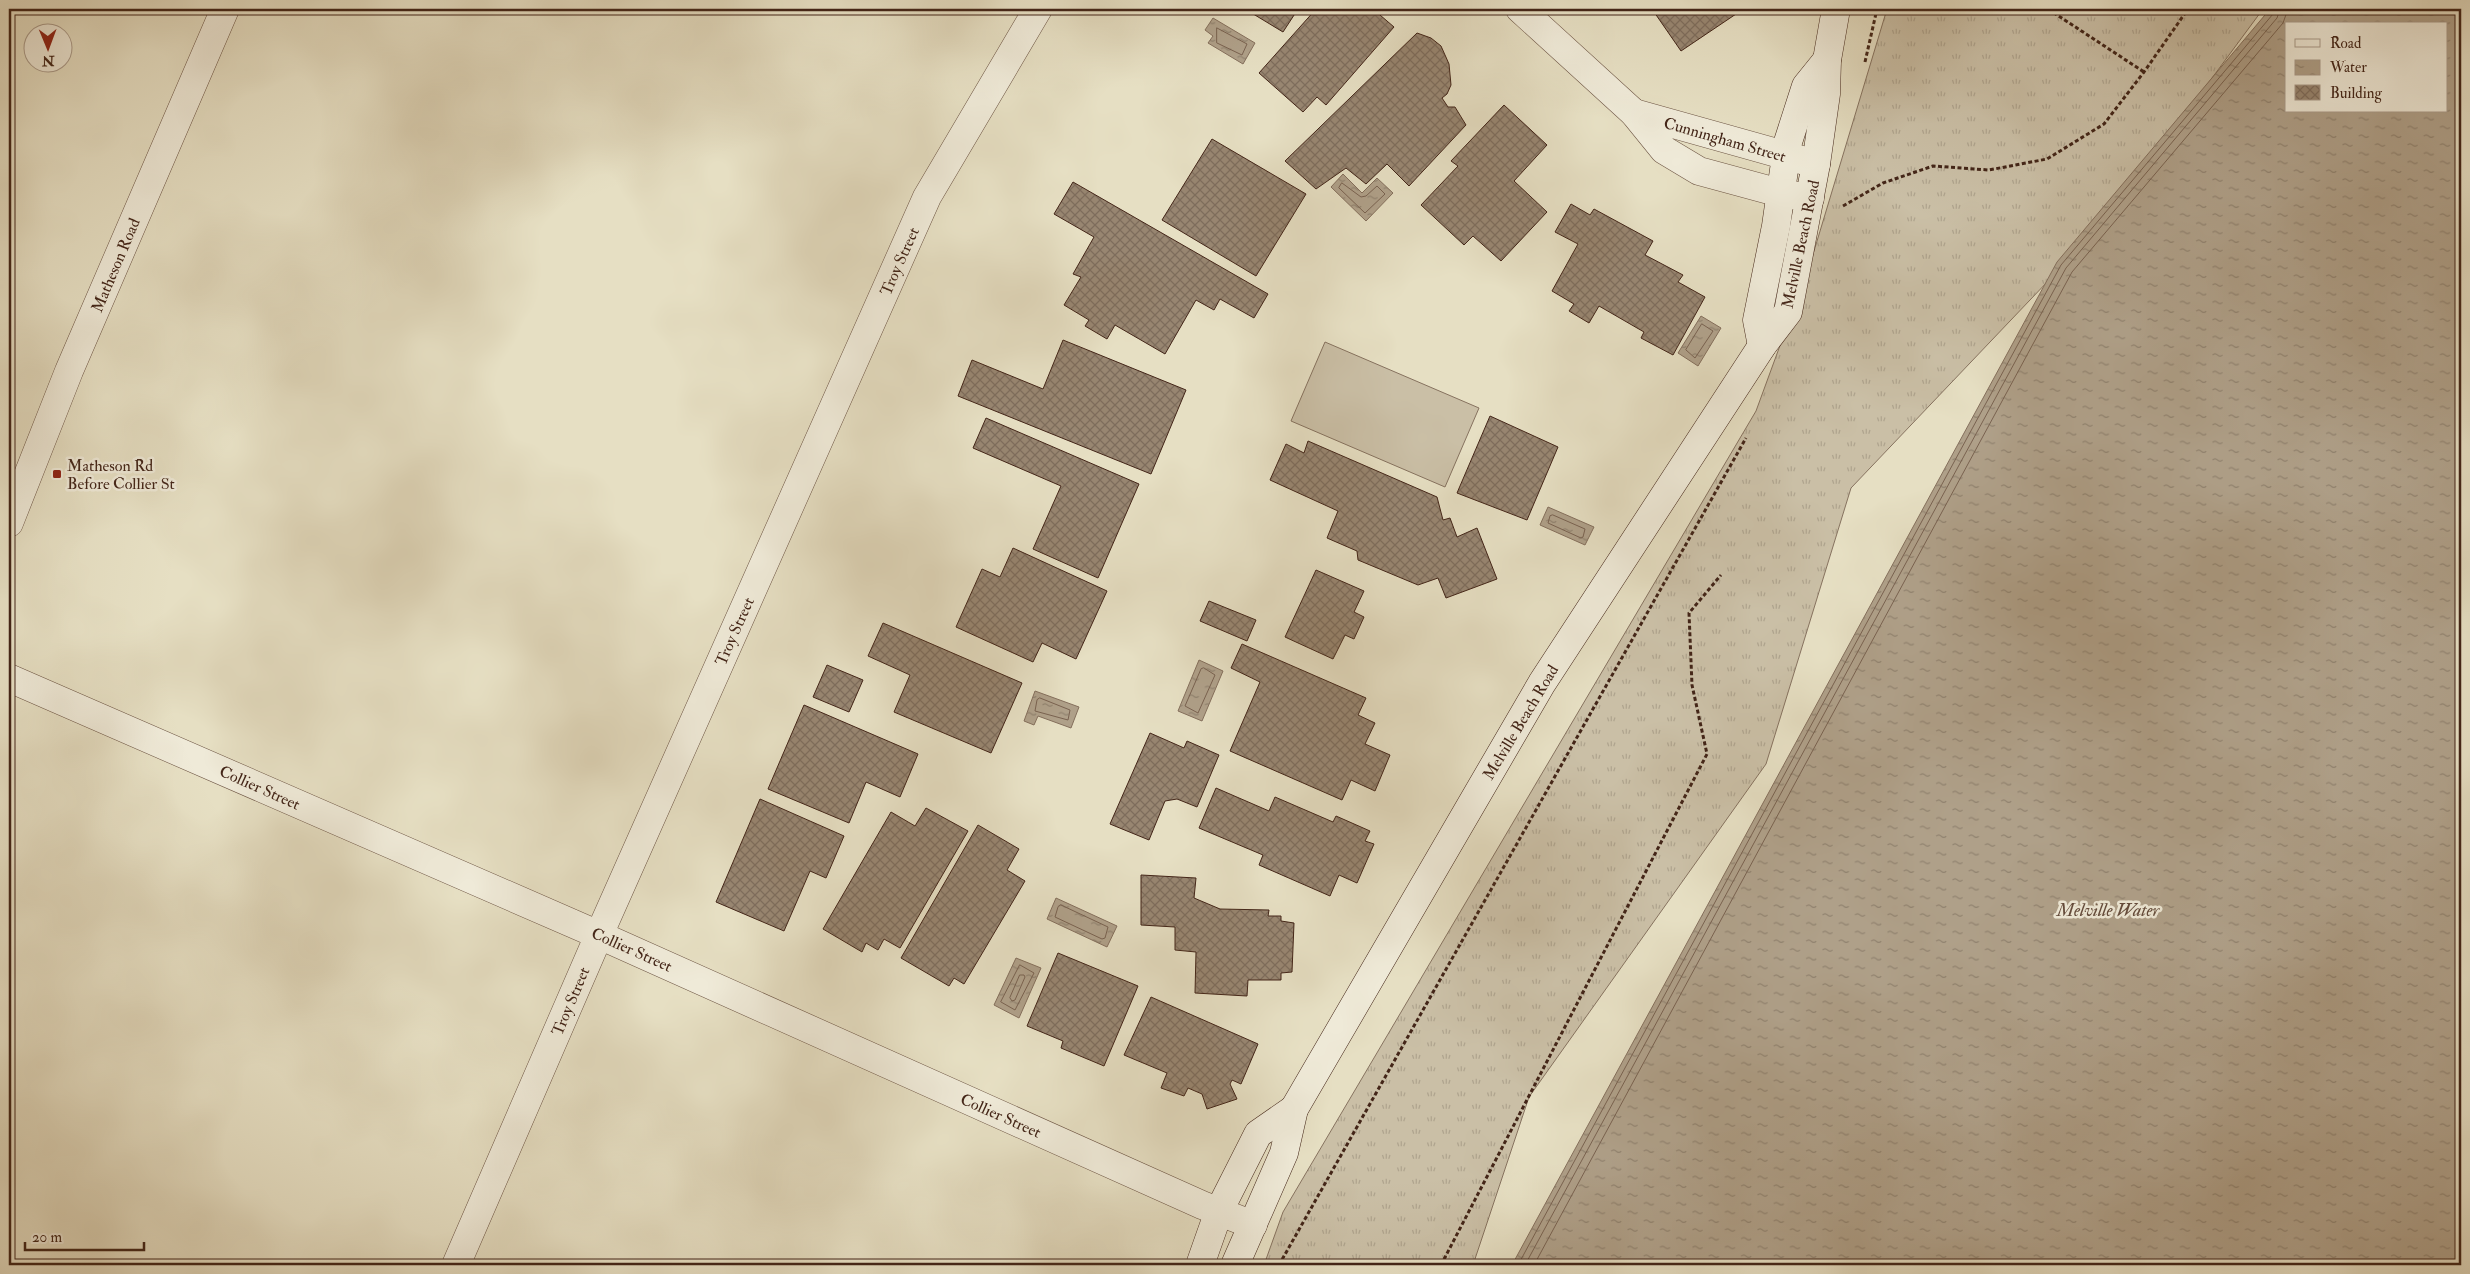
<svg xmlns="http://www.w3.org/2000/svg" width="2470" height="1274" font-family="'IM FELL Double Pica',serif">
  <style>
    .grass { fill: url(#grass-tufts); stroke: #86725f }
    .pitch { fill: #cabfa6; stroke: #86725f }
    .water { fill: url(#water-ripples); stroke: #846f5c; fill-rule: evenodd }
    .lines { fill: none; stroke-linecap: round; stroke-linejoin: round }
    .shore { stroke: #796250; stroke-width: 1 }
    .building { fill: url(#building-cross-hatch); stroke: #432518 }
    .street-casing { stroke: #6c5443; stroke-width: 29 }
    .secondary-casing { stroke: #432518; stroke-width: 29 }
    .path { stroke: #432518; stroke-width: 3; stroke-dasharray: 4 2.5; stroke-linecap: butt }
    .street { stroke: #efead8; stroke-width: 28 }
    .secondary { stroke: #efead8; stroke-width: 28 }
    .poi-dot { fill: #8f2418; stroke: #efead8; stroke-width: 2 }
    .labels { text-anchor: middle; stroke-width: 5; stroke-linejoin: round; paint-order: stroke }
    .street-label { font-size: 16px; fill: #432518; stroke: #efead8 }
    .poi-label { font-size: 16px; fill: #432518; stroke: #efead8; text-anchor: start }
    .water-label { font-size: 18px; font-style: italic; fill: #634a3a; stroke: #efead8 }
  </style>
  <defs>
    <pattern id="grass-tufts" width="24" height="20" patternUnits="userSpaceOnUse" patternTransform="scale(1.25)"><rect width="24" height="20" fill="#cabfa6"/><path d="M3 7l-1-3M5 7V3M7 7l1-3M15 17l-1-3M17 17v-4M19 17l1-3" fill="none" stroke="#afa48e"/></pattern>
    <pattern id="water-ripples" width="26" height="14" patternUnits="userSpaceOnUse" patternTransform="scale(1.25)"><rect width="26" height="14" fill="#afa089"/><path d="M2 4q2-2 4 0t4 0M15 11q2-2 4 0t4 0" fill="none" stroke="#90826f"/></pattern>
    <pattern id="building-cross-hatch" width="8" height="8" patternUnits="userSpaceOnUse" patternTransform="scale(1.25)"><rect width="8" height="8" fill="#988671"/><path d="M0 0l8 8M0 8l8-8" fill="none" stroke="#7e6d5c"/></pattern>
  </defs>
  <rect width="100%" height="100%" fill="#e6dfc3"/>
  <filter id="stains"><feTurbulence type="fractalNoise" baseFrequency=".004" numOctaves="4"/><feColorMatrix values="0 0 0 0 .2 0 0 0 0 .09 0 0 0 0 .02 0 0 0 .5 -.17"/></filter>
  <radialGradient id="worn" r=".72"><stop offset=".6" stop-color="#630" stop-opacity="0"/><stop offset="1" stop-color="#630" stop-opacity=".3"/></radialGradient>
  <polygon class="grass" points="1887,9 2263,9 2110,216 1851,488 1766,764 1529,1097 1473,1265 1264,1265 1283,1212 1756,411 1811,261"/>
  <polygon class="pitch" points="1325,342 1479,408 1445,487 1291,421"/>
  <g class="water">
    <path d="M2270,9H2461V1265H1512L2057,262ZM2286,24H2446V111H2286Z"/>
    <polygon points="1213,18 1255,43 1243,64 1208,43 1213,36 1205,30"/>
    <polygon points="1343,174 1362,193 1377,178 1393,193 1366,221 1331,187"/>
    <polygon points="1701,316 1721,328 1698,366 1678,353"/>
    <polygon points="1548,507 1594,527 1585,545 1540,525"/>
    <polygon points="1199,660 1223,671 1202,721 1178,711"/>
    <polygon points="1035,691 1079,707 1071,728 1038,716 1034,725 1024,721"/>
    <polygon points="1056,898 1117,926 1107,947 1047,919"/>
    <polygon points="1016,958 1041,968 1019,1018 994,1005"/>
  </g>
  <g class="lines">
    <g class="shore">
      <polygon points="1217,28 1247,44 1242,55 1217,43"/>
      <polygon points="1342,183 1361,197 1366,196 1377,186 1385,194 1365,213 1339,188"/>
      <polygon points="1702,324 1713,331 1695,358 1686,350"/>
      <polygon points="1553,515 1585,529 1583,537 1581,538 1548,523 1550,516"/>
      <polygon points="1204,668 1215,675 1198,713 1185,706 1201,669"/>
      <polygon points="1040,698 1070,710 1068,720 1035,711 1037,700"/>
      <polygon points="1061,905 1108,927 1105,938 1102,939 1055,917 1058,907"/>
      <polygon points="1020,965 1034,973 1015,1010 1001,1002"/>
      <polygon points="1020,975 1024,975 1025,977 1015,1000 1012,1001 1010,998"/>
      <polyline points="1518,1265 2061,265 2273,14 2274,9"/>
      <polyline points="1525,1265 2066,268 2277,18 2280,9"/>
      <polyline points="1534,1265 2072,272 2283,23 2288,9"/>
    </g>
  </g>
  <g class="building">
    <polygon points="1245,9 1298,9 1283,32"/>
    <polygon points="1316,9 1373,9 1394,27 1326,105 1317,97 1303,112 1259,73"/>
    <polygon points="1652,9 1737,9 1739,12 1681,51"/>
    <polygon points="1417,33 1431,38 1441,46 1449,64 1451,85 1447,94 1442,98 1448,107 1455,107 1466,125 1409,186 1387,164 1366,184 1346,168 1316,189 1285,161"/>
    <polygon points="1504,105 1547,145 1514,181 1547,212 1501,261 1473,236 1464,245 1421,205 1458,166 1451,161"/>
    <polygon points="1212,139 1306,194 1256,276 1162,220"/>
    <polygon points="1073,182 1268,294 1254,318 1220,299 1214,310 1196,300 1165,354 1115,325 1107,339 1085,326 1089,320 1064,305 1081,277 1073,274 1094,237 1054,214"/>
    <polygon points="1571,204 1590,215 1594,209 1653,241 1645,255 1683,275 1678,282 1705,297 1673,355 1641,338 1644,332 1599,306 1589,323 1569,311 1574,304 1552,291 1578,244 1555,232"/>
    <polygon points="1063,340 1186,390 1151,474 958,396 972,360 1043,389"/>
    <polygon points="1490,416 1558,447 1527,520 1457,493"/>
    <polygon points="986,418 1139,484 1098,578 1033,549 1061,486 973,448"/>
    <polygon points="1308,441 1437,497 1443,520 1450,518 1457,537 1477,528 1497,579 1446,598 1438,578 1418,585 1358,560 1357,551 1327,538 1338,511 1270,480 1286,444 1304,453"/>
    <polygon points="1013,548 1107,591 1076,659 1042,643 1033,662 956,627 982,569 1000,577"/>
    <polygon points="1316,570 1364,591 1354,612 1364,617 1354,639 1345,635 1333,659 1285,637"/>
    <polygon points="1209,601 1256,620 1247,641 1200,621"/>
    <polygon points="883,623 1022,683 991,753 894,712 910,675 868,656"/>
    <polygon points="1242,644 1366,698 1358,715 1375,723 1365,744 1390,755 1375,791 1351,780 1342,800 1230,751 1260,682 1231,668"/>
    <polygon points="827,665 863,680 849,712 813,697"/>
    <polygon points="804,705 918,754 900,797 866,782 849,823 768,789"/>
    <polygon points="1150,733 1184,748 1187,741 1219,755 1197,807 1177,799 1165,801 1149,840 1110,824"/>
    <polygon points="1216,788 1269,811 1275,797 1333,822 1336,816 1370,831 1365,841 1374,844 1357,883 1339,875 1330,896 1259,865 1263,855 1199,828"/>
    <polygon points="760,799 844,836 826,878 810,871 784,931 716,902"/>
    <polygon points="926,808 968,831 900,948 884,939 878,950 866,943 862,952 823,929 891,812 915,826"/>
    <polygon points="978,825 1019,849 1007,870 1025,881 964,984 954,978 949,986 901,958"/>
    <polygon points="1141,875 1196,878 1194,898 1220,909 1269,910 1268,916 1281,916 1281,921 1294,923 1292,972 1281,973 1281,980 1248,980 1247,996 1195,993 1196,952 1175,950 1175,927 1141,925"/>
    <polygon points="1058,953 1138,986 1104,1066 1061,1048 1063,1041 1027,1026"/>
    <polygon points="1151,997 1258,1044 1241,1084 1232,1080 1230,1084 1237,1099 1207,1109 1202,1094 1188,1088 1184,1096 1161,1088 1167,1073 1124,1055"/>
  </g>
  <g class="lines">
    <g class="street-casing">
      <g id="street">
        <polyline points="1520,9 1634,113 1664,150 1699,171 1780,193 1810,198"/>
        <polyline points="1634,113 1816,164"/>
        <polyline points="9,523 69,371 225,9"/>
        <polyline points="9,678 599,935 1202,1205 1253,1225"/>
        <polyline points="456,1265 599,935 927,197 1038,9"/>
      </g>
    </g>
    <g class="secondary-casing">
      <g id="secondary">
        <polyline points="1762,346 1757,320 1776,226 1788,142 1806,86 1827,60"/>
        <polyline points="1200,1265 1219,1211 1258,1134 1294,1109"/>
        <polyline points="1235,1265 1284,1153 1294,1109 1542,683 1762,346 1788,312 1816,164 1826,94 1827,60 1836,9"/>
      </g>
    </g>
    <g class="path">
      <polyline points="2048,9 2144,72"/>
      <polyline points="1865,62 1877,9"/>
      <polyline points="1843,206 1883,183 1933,166 1989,170 2047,159 2104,124 2144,72 2188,9"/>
      <polyline points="1279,1265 1746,438"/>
      <polyline points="1441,1265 1707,754 1692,685 1689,613 1721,575"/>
    </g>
    <use href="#street" class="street"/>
    <use href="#secondary" class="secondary"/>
  </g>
  <rect class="poi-dot" x="52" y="469" width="10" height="10" rx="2.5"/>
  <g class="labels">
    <g class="street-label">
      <text transform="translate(1725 139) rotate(16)" y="6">Cunningham Street</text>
      <text transform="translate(1800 244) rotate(-78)" y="6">Melville Beach Road</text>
      <text transform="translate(899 261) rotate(-66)" y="6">Troy Street</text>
      <text transform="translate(115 265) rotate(-67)" y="6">Matheson Road</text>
      <text transform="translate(734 631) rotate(-66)" y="6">Troy Street</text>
      <text transform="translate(1520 722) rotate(-59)" y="6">Melville Beach Road</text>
      <text transform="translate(260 787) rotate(24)" y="6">Collier Street</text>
      <text transform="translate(632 949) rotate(24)" y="6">Collier Street</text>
      <text transform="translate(570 1001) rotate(-67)" y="6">Troy Street</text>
      <text transform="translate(1001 1115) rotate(24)" y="6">Collier Street</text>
    </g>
    <g class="poi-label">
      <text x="67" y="471">Matheson Rd<tspan x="67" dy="18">Before Collier St</tspan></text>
    </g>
    <g class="water-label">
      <text x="2108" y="916">Melville Water</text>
    </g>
  </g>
  <rect width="2470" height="1274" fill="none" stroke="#e6dfc3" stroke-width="30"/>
  <rect x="10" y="10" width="2450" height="1254" fill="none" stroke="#432518" stroke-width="2.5"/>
  <rect x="15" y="15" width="2440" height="1244" fill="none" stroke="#432518"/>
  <rect x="2285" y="22" width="162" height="90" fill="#efead8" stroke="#aa9b8b"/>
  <rect x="2295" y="39" width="25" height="8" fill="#efead8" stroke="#aa9b8b"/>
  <text x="2330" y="48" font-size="15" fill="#432518">Road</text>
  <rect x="2295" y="60" width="25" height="15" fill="url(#water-ripples)" stroke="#aa9b8b"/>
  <text x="2330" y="72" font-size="15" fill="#432518">Water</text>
  <rect x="2295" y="85" width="25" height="15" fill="url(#building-cross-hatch)" stroke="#aa9b8b"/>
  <text x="2330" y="98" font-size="15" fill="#432518">Building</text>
  <g transform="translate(48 48) rotate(179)"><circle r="24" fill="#efead8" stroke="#aa9b8b"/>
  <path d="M0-4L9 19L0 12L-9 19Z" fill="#8f2418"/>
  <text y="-8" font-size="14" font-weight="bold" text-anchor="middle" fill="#432518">N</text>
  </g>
  <path d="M25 1242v8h119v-8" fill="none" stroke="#432518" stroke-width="2.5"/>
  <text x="32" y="1242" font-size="15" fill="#432518" stroke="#efead8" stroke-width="4" paint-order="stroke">20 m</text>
  <rect width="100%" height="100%" filter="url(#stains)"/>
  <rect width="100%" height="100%" fill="url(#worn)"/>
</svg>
